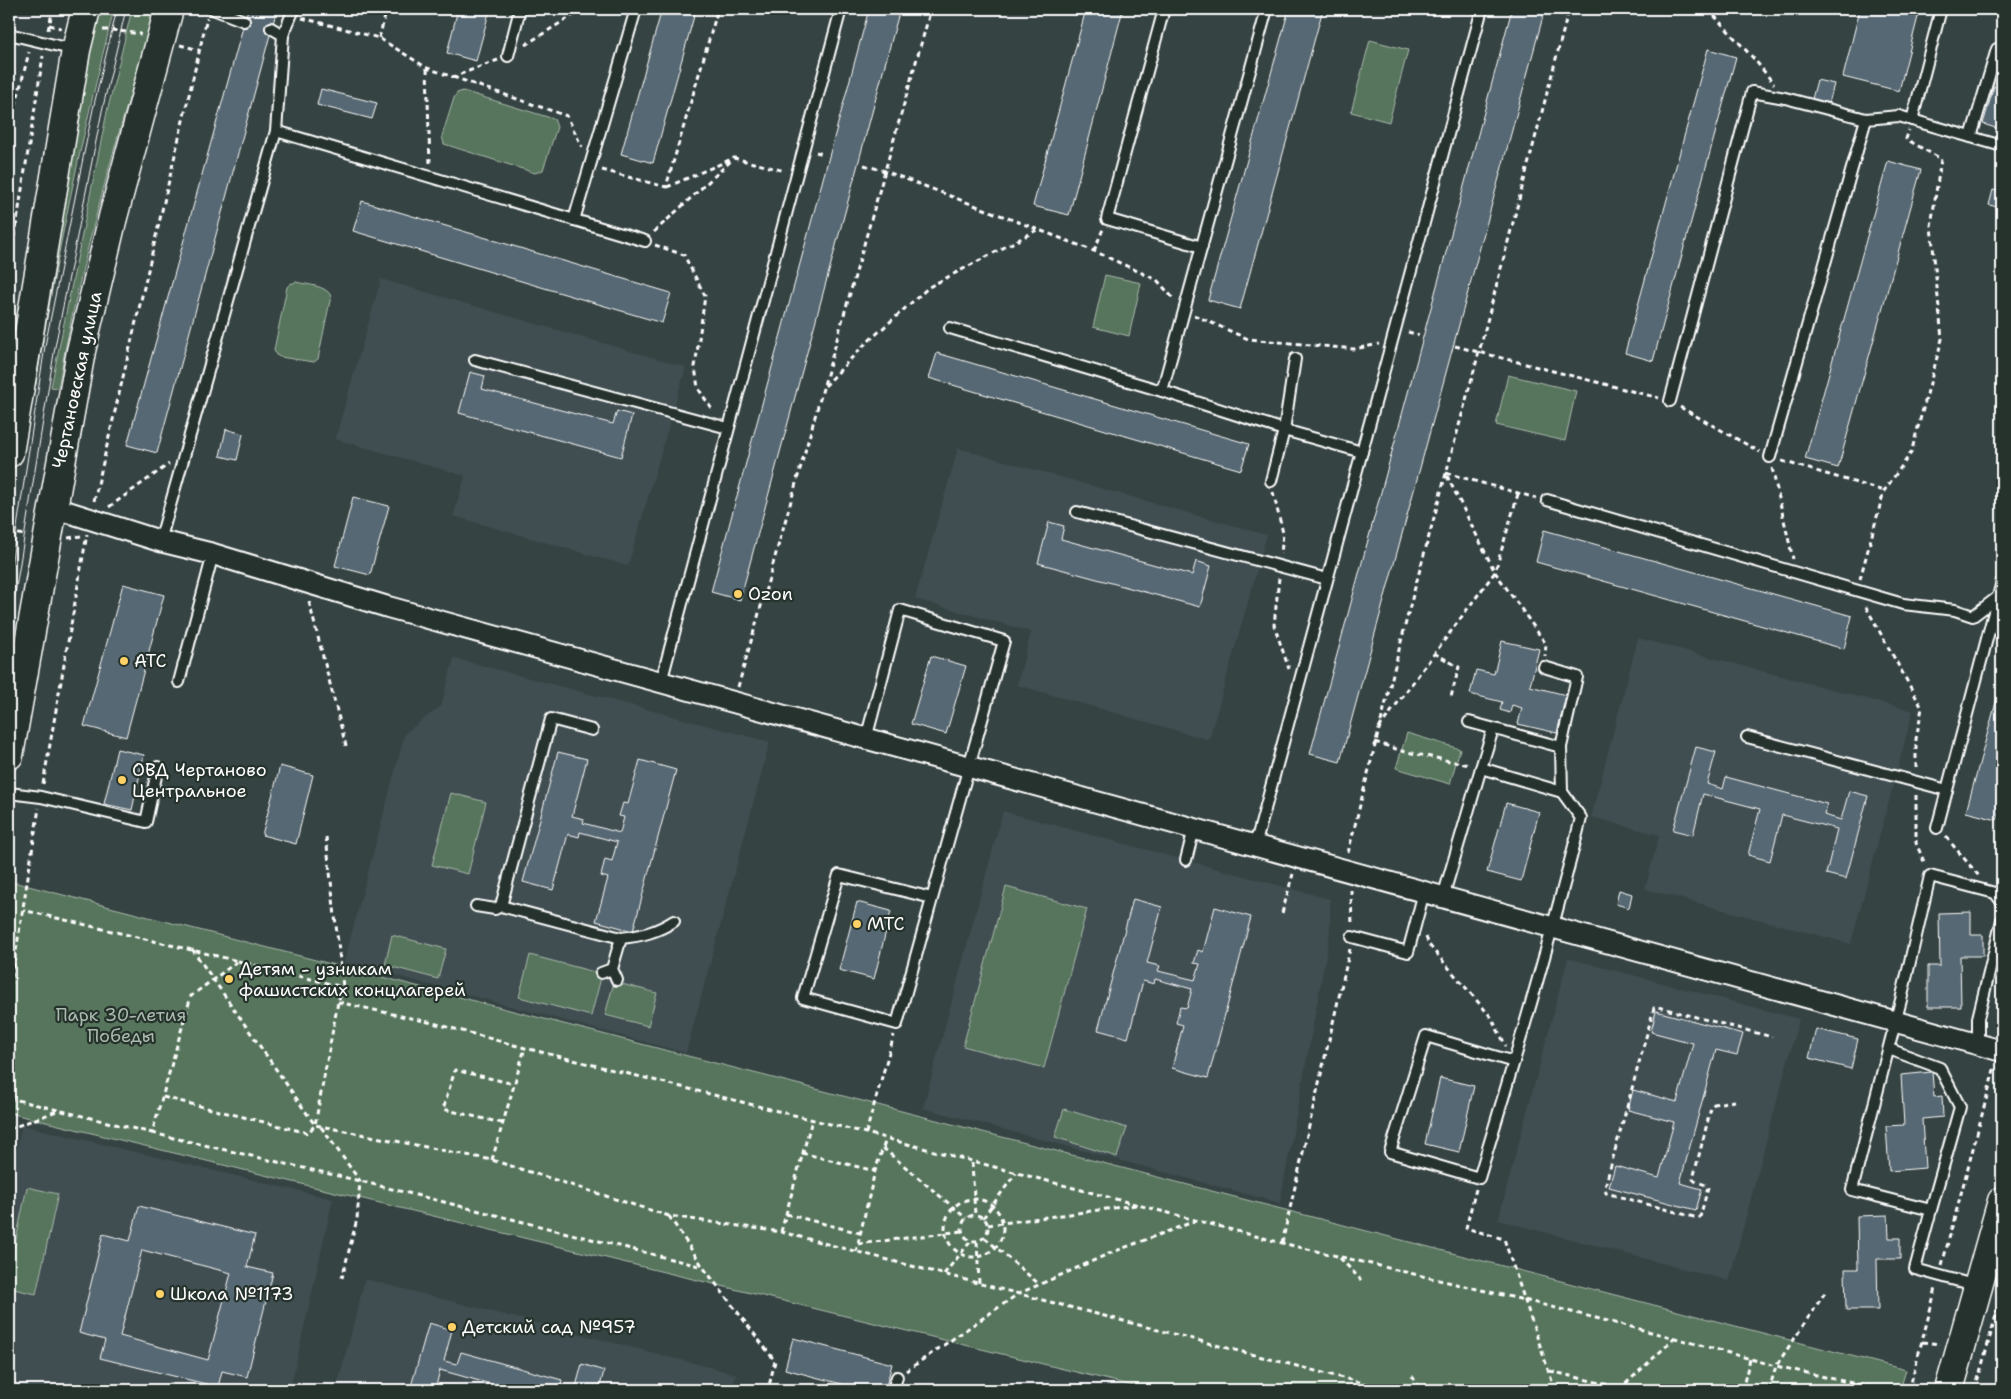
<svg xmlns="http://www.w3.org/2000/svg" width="2011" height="1399" font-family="'Shantell Sans',sans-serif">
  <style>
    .built { fill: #3f4e51 }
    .green { fill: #57745c; stroke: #abbaae }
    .building { fill: #576773; stroke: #fff; fill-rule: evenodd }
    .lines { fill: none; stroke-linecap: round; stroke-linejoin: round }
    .lane-casing { stroke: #fff; stroke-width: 14 }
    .street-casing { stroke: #fff; stroke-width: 24 }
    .secondary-casing { stroke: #fff; stroke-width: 31 }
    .path { stroke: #fff; stroke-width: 3; stroke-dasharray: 5 4; stroke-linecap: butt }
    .lane { stroke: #26332d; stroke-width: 10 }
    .street { stroke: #26332d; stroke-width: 20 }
    .secondary { stroke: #26332d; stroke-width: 28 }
    .tram { stroke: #fff; stroke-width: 1 }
    .poi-dot { fill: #ffd166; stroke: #26332d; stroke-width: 2 }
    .labels { text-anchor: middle; stroke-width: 4.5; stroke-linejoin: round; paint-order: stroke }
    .street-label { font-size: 18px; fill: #fff; stroke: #26332d }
    .poi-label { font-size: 18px; fill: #fff; stroke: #26332d; text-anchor: start }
    .park-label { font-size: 18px; fill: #abbaae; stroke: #26332d }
  </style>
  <rect width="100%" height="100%" fill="#354342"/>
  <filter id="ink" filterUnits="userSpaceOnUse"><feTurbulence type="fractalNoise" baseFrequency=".02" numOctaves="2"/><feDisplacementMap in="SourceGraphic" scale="10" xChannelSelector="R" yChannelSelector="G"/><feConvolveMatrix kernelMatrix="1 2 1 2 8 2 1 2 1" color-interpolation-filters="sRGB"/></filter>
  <g filter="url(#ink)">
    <g class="built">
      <polygon points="381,279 686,367 628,566 453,516 465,476 335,439"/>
      <polygon points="958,448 1267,535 1209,740 1017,685 1031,632 915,599"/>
      <polygon points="1638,638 1913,711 1851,944 1645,889 1659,835 1591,817"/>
      <polygon points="454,658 770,742 686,1053 344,962 405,733 441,706"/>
      <polygon points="1003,811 1330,899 1330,934 1280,1203 923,1108"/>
      <polygon points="1568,958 1799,1019 1729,1281 1498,1220"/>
      <polygon points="22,1125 333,1199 290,1390 18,1390 9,1388 9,1183"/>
      <polygon points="365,1279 736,1374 732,1390 336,1390"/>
    </g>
    <g class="green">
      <path d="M97,9H114C83,133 55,259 36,385L30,384Z"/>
      <path d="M132,9H158C145,51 130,93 118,136C94,219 73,303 58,388L51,387L107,112Z"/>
      <polygon points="1370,40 1408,50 1389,122 1351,112"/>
      <polygon points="463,91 554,119 557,127 543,170 535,173 444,144 442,136 454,98 457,93"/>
      <polygon points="1105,275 1141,283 1129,336 1093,327"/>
      <path d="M296,282C307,285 326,285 331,296L318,359L314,362L280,357L276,355L274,350L287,287L290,284Z"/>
      <polygon points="1508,375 1576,391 1565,441 1496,425"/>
      <polygon points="1407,733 1460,749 1450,784 1396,768"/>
      <polygon points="451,793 486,802 468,874 432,865"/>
      <polygon points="9,881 1906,1370 1900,1390 1150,1390 9,1113"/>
      <polygon points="1006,887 1087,909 1044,1068 963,1046"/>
      <polygon points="392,935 446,949 438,979 385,965"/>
      <polygon points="530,955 602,974 591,1016 519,997"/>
      <polygon points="614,982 657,993 648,1026 605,1015"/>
      <polygon points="1064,1109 1127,1128 1117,1157 1055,1137"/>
      <polygon points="27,1187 58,1194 36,1294 9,1288 9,1273"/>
    </g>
    <g class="building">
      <polygon points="248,9 277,9 157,453 127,445"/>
      <polygon points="458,9 490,9 476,61 447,53"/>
      <polygon points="662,9 696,9 653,163 621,154"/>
      <polygon points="869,9 900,9 740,600 711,592"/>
      <polygon points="1086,9 1123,9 1069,215 1033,206"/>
      <polygon points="1289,9 1323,9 1240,309 1208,300"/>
      <polygon points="1512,9 1545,9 1340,762 1310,754"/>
      <polygon points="1860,9 1920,9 1899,91 1843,77"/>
      <polygon points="1708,49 1736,57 1653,361 1625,353"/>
      <polygon points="1817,80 1834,84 1829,103 1812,99"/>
      <polygon points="1994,86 2002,88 2002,130 1983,124"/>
      <polygon points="321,89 377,103 372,119 317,105"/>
      <polygon points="1888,161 1921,170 1838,468 1805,459"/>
      <polygon points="1993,190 2002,192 2002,208 1989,205"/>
      <polygon points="362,201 671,293 662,323 353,231"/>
      <polygon points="937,353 1249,444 1241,470 929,378"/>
      <polygon points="470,372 485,376 482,389 613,424 617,411 632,415 621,457 459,413"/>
      <polygon points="226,429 243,434 237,460 220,456"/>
      <polygon points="353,497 389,506 370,575 335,566"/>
      <polygon points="1049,522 1064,526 1061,539 1192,575 1196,561 1211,566 1200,607 1038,563"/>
      <polygon points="1544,530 1852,616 1844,649 1536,562"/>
      <polygon points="123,584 164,595 126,737 84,726"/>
      <polygon points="1502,641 1539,649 1530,686 1566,695 1557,733 1518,724 1522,708 1512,705 1510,713 1500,710 1502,702 1470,694 1476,670 1494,674"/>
      <polygon points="931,656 966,666 946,734 911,724"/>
      <polygon points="2002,680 2002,801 1997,820 1966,812"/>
      <polygon points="1696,747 1716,752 1707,784 1723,789 1726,777 1827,804 1824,815 1841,820 1849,791 1868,796 1846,879 1826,874 1837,829 1782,815 1770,861 1748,855 1760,809 1703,794 1693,835 1673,830"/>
      <polygon points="117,749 144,755 132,810 104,804"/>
      <polygon points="558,752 587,759 572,816 584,819 583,823 620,833 624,817 619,816 623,803 628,804 640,760 676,770 633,931 596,921 608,878 601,876 605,859 612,861 617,842 580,832 579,837 568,834 553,890 523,882"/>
      <polygon points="280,766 313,775 296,844 262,835"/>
      <polygon points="1506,803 1539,812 1521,881 1487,872"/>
      <polygon points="1619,890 1632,894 1629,908 1616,904"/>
      <polygon points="1133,899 1162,907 1147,963 1160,966 1158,971 1195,980 1200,964 1194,963 1198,950 1203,952 1215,907 1251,917 1208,1078 1172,1068 1183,1025 1176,1023 1180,1007 1187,1008 1192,989 1155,979 1154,984 1143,981 1128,1038 1098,1030"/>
      <polygon points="857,902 891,911 874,979 839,970"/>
      <polygon points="1971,912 1971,935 1983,935 1983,956 1960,956 1961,1007 1928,1007 1928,966 1940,966 1939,913"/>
      <polygon points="1656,1011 1743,1034 1737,1055 1716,1050 1680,1183 1702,1189 1696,1210 1609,1187 1615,1166 1659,1178 1674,1122 1628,1110 1633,1090 1677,1102 1693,1043 1651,1032"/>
      <polygon points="1816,1029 1858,1039 1851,1069 1809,1058"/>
      <polygon points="1932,1072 1934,1097 1942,1096 1943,1117 1922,1119 1925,1168 1889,1171 1886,1126 1904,1125 1901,1075"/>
      <polygon points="1440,1078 1474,1086 1459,1152 1425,1144"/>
      <path d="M139,1206L255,1235L247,1267L273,1273L247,1377L222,1371L218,1387L100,1358L105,1340L79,1333L103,1234L130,1241ZM142,1250L231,1273L208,1360L120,1336Z"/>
      <polygon points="1888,1215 1889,1238 1900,1238 1900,1259 1877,1259 1878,1310 1846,1310 1845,1269 1858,1269 1857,1216"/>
      <polygon points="429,1323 452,1330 444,1361 457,1364 461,1352 562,1380 559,1390 493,1390 494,1385 440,1370 435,1390 410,1390"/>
      <polygon points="793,1338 892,1364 885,1390 864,1390 785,1369"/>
      <polygon points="582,1364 604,1371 599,1390 575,1390"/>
    </g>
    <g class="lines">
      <g class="lane-casing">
        <g id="lane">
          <polyline points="213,9 244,21"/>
          <polyline points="1164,9 1107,219 1202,247"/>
          <polyline points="1941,9 1912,120 2002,146"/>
          <polyline points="9,34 75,50"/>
          <polyline points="283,35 294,9"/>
          <polyline points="508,56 520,9"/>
          <polyline points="276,131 645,241"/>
          <polyline points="1971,137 1997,49 2002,50"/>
          <polyline points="574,220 636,9"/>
          <polyline points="950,328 1162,391 1267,9"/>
          <polyline points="475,360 728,428"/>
          <polyline points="1162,391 1284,430 1295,359"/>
          <polyline points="1670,401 1752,92 1785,98 1866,119 1899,116 1912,120"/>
          <polyline points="1770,457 1866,119"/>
          <polyline points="1271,481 1284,430 1362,452"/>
          <polyline points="1547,500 1903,604 1955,610 1973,616 1998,597"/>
          <polyline points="1077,512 1327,579"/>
          <polyline points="160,541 276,131 283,35 271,28"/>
          <polyline points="2002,581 1998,597 2002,598"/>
          <polyline points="1544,667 1577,677 1561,747 1562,792"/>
          <polyline points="179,682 213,554"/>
          <polyline points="661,682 841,9"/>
          <polyline points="1469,722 1561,747"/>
          <polyline points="1747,737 1947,790"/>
          <polyline points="866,739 900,610 1004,641 897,1024 803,998 839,875 932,898"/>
          <polyline points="1481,768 1493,729"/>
          <polyline points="9,793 41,797 146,822 158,767"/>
          <polyline points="1937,828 1998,597"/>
          <polyline points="1255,846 1482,9"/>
          <polyline points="1186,860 1194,829"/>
          <path d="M1443,897L1481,768L1562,792L1581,818C1551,939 1515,1059 1479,1178L1390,1152L1426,1036L1514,1062"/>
          <polyline points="476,906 495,909 501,906 551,719 592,730"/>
          <path d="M501,906L621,938C641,936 657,932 674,921"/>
          <polyline points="1352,937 1408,952 1424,892"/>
          <polyline points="601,973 612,969"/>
          <polyline points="617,980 612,969 621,938"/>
          <polyline points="1978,1044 1978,1018 2002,920"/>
          <polyline points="1889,1049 1940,1068 1960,1107 1931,1210"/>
          <polyline points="1977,1286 1915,1269 1931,1210 1852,1190 1901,1000 1930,876 1995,893 2002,902"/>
          <polyline points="893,1390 897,1377"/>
        </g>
      </g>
      <g class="street-casing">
        <polyline id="street" points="52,507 160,541 213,554 388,607 2002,1051"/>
      </g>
      <g class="secondary-casing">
        <g id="secondary">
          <polyline points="9,453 76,50 86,9"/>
          <polyline points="9,755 81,351 113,217 169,9"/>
          <polyline points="1949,1390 2002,1201"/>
        </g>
      </g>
      <g class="path">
        <polyline points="1708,9 1755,60 1774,84"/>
        <polyline points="302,18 379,38 427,68 453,77 498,60"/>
        <polyline points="49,25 61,28"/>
        <polyline points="48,30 53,9"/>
        <polyline points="103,30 111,30 141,34"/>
        <polyline points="379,38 387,9"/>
        <polyline points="2000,38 2002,29"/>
        <polyline points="180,45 199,50"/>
        <polyline points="525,45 578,12 579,9"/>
        <polyline points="427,68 430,165"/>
        <polyline points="453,77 567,116 582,147"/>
        <polyline points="9,132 29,52"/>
        <polyline points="816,152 823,154"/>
        <polyline points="864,165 885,171 1094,251 1157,280 1174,299"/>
        <polyline points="602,170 666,187 718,9"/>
        <polyline points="667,187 734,158 785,171"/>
        <polyline points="654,232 734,158"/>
        <polyline points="655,245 684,255 705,296 695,367 698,388 713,411"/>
        <polyline points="1094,251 1103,229"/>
        <polyline points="9,272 43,56"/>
        <polyline points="1194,315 1248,339 1354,349 1379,344"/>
        <polyline points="1408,332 1419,335"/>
        <polyline points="1455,346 1659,398"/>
        <polyline points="825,386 863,346 929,287 1037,230"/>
        <polyline points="1680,407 1760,452"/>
        <polyline points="1782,461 1884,491"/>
        <polyline points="1772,468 1793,559"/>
        <polyline points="1446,473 1536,498"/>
        <polyline points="1273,492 1283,533 1281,554"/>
        <polyline points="1518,494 1495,572 1546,644 1545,656"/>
        <polyline points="94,501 207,18"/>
        <polyline points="109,507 169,464"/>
        <polyline points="9,533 27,535"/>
        <polyline points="68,538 81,536"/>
        <polyline points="1279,578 1274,625 1289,669"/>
        <polyline points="1860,579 1884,491 1911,453 1942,339 1931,226 1941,159 1906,139 1909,130"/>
        <polyline points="309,602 346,746"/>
        <polyline points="1866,607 1922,708 1916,739 1916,769"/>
        <polyline points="1434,653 1459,667 1451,697"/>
        <polyline points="738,687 931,9"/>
        <polyline points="1379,728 1495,572 1446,474"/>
        <polyline points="1375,742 1402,751 1469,765"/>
        <polyline points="43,784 87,534"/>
        <polyline points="1916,795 1916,843 1925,864"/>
        <polyline points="326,837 343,987"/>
        <polyline points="1946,837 1979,876"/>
        <polyline points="1348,853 1410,606 1479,352 1569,9"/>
        <polyline points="1351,890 1352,926"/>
        <polyline points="1282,913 1293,874"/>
        <polyline points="1426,937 1429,945 1491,1017 1506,1046"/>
        <polyline points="192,949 315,1125 492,1160 669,1216 781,1232 1389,1390"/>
        <polyline points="9,995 39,808"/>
        <polyline points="338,1002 433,1023 525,1048 866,1133 1282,1243 1524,1300 1675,1338 1776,1366 1883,1390"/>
        <polyline points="163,1097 308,1133 315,1125 338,1002 343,987 238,961"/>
        <polyline points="9,1098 152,1133 191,996 238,961 23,910"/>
        <path d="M1735,1101L1714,1104L1711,1108L1693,1179C1696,1184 1705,1182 1708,1188L1700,1217H1694L1606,1193L1605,1187L1654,1008L1658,1007L1772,1037"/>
        <polyline points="502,1123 443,1109 455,1070 514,1084"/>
        <polyline points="321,1127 360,1181 357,1219 342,1278"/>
        <polyline points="9,1129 57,1111"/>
        <polyline points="152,1133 360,1181 703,1267"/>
        <polyline points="866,1133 894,1035"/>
        <polyline points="883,1148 966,1218"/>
        <polyline points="802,1153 875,1171"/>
        <polyline points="492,1160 525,1048"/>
        <polyline points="972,1163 975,1215"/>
        <polyline points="1476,1189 1466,1228 1504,1239 1555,1390"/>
        <circle cx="974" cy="1228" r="29"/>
        <polyline points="786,1214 860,1233"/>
        <circle cx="975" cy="1228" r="13"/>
        <polyline points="669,1216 703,1267 775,1361 768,1390"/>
        <polyline points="983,1218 1016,1173"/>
        <polyline points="988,1225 1136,1205"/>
        <polyline points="781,1232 812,1120"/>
        <polyline points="985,1238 1039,1284"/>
        <polyline points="977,1242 979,1283"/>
        <polyline points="1282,1243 1350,949"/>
        <polyline points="858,1244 962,1231"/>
        <polyline points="856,1252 875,1171 886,1139"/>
        <polyline points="1340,1258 1361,1280"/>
        <polyline points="1942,1265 1995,1066"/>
        <polyline points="944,1274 971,1241"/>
        <polyline points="1922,1342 1940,1344"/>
        <polyline points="906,1371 1018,1294 1113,1252 1198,1220"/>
        <polyline points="1550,1371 1621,1388"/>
        <polyline points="1412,1376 1421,1390"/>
        <polyline points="1619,1390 1675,1338"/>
        <polyline points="1742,1390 1750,1359"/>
        <polyline points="1769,1390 1776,1366 1826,1291"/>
        <polyline points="1909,1390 1936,1288"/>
        <polyline points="1975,1390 2002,1294"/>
      </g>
      <use href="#lane" class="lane"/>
      <use href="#street" class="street"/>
      <use href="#secondary" class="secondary"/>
      <g class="tram">
        <polyline points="9,579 45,346 93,109 117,9"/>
        <polyline points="9,631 55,347 102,111 126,9"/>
      </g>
    </g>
  </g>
  <g class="poi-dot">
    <circle cx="738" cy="594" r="5"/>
    <circle cx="124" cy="661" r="5"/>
    <circle cx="122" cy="780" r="5"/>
    <circle cx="857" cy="924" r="5"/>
    <circle cx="229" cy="979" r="5"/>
    <circle cx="160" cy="1294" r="5"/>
    <circle cx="452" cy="1327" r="5"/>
  </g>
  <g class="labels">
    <g class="street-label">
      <text transform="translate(77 380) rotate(-78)" y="6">Чертановская улица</text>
    </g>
    <g class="poi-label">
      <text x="748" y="600">Ozon</text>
      <text x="134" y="667">АТС</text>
      <text x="132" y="776">ОВД Чертаново<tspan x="132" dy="21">Центральное</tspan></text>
      <text x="867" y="930">МТС</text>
      <text x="239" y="975">Детям - узникам<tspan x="239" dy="21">фашистских концлагерей</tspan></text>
      <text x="170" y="1300">Школа №1173</text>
      <text x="462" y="1333">Детский сад №957</text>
    </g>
    <g class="park-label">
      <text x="121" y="1021">Парк 30-летия<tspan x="121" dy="21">Победы</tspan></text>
    </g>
  </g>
  <rect width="2011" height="1399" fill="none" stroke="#26332d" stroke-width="30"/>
  <rect x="15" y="15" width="1981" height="1369" fill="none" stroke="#fff" stroke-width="2" filter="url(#ink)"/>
</svg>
